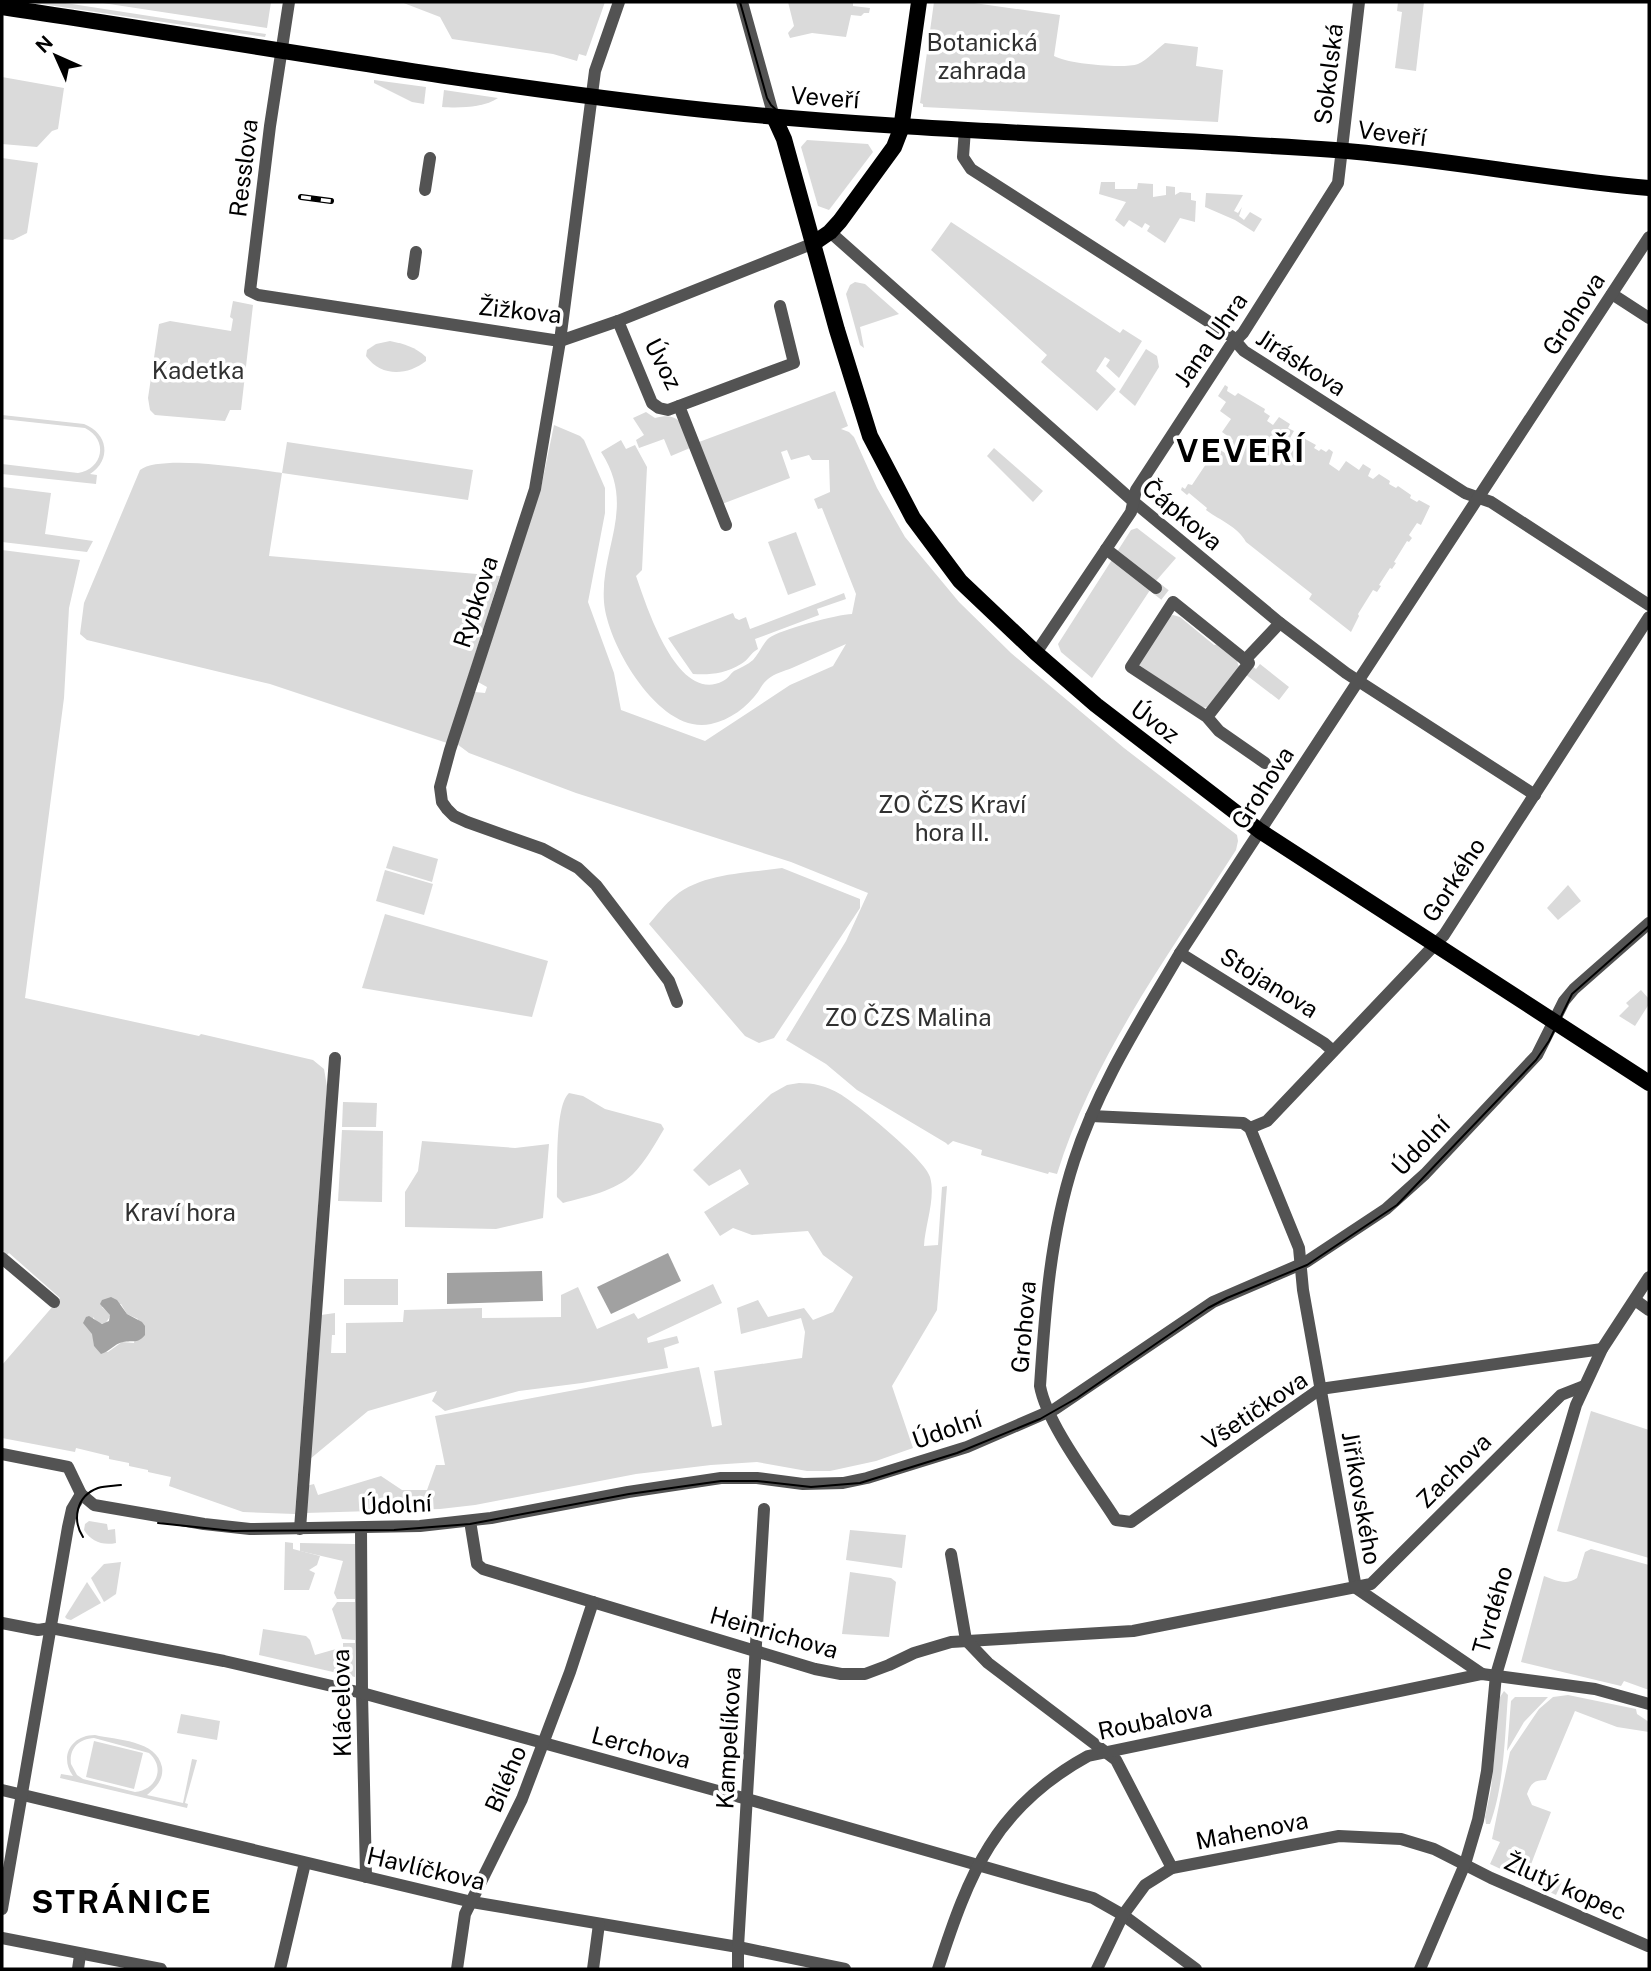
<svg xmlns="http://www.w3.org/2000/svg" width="1651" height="1971" font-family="'Public Sans',sans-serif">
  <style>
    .green { fill: #dadada; fill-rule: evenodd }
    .water { fill: #a1a1a1 }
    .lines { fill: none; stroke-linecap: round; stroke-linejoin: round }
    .minor-tunnel { stroke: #d9d9d9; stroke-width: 12; stroke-dasharray: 12 6; stroke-linecap: butt }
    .minor { stroke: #535353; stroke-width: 12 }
    .major { stroke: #000; stroke-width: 16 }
    .tram { stroke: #000; stroke-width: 2 }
    .rail-casing { stroke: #000; stroke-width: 6 }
    .rail { stroke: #fff; stroke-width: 3.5; stroke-dasharray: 10; stroke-linecap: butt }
    .labels { text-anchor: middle; stroke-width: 7; stroke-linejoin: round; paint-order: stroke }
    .park-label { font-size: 24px; fill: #313131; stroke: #fff }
    .street-label { font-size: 24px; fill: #000; stroke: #fff }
    .district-label { font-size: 32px; font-weight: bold; letter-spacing: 2px; fill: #000; stroke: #fff }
  </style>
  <rect width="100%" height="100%" fill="#fff"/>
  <g class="green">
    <polygon points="28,2 59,2 266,34 265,37"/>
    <polygon points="96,2 271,2 267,28"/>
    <polygon points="401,2 605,2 586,56 579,54 577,61 553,54 452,39 440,17"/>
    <polygon points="788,2 853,2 853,6 870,8 869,13 864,13 861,16 851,15 846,37 812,33 790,38 788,33 794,26"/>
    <path d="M934,2H967L1060,15L1054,56C1068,64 1124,69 1138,64C1147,60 1157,49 1165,43L1198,47L1196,66L1223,70L1218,122L923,107V104L920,103Z"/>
    <polygon points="1398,2 1424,2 1416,71 1395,68 1402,12 1397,11"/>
    <polygon points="2,77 64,88 58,129 52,131 37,147 2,144"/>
    <polygon points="374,80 426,87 424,104 412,102 374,83"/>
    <path d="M444,90L498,98C484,108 458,108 442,107Z"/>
    <polygon points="807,140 868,144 873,152 829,210 818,206 801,147"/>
    <polygon points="2,158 38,163 27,233 13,240 2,239"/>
    <polygon points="1101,182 1115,182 1115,189 1137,189 1138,183 1153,184 1153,197 1166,195 1166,186 1175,187 1175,195 1180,192 1191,193 1191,200 1196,201 1195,222 1180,218 1165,243 1147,231 1150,226 1145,223 1142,228 1129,220 1124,227 1115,220 1126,202 1099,194"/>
    <polygon points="1206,193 1243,195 1234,211 1238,213 1242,207 1239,216 1244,220 1250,212 1262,219 1254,232 1235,220 1205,207"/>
    <polygon points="951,222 1120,333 1123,329 1142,341 1119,378 1106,366 1110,360 1105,357 1096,371 1116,389 1097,411 1041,362 1047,355 931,250"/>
    <polygon points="855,282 865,284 899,314 860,327 864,348 860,345 846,294 850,285"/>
    <polygon points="233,301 253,305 241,410 230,410 225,421 155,415 150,410 148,398 159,324 170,321 231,331 233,319 230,317"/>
    <path d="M390,341C405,344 415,347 426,357V361C407,376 381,377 366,356L367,350L376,344Z"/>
    <polygon points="1146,349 1157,356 1159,367 1135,406 1119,392"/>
    <path d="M1225,385L1228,387L1227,391L1235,396L1238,393L1265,409L1264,412L1270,416L1267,421L1273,425L1279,417L1290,424L1288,428L1294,431L1290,438L1294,441L1298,435L1316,445L1314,448L1319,451L1321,449L1326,452L1329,449L1333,452L1329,464L1339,471L1346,461L1359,470L1363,464L1371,469L1368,476L1373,479L1379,474L1390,481L1389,484L1396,488L1398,486L1411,495L1410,498L1417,502L1419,500L1430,506L1421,525L1417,523L1409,535L1412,538L1409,542L1407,541L1394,562L1396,563L1392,569L1390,568L1379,585L1381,586L1377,592L1373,590L1358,614L1359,616L1351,632L1309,599L1312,594L1246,542C1237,526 1221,521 1206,510L1207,508L1189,493L1187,495L1181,490L1182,487L1185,489L1188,484L1192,485L1208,461L1205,459L1214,446L1225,453L1233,440L1222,432L1231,419L1220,411L1226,402L1218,396Z"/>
    <path d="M835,391L848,426L841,429L849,432L854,437L877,488L905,537L959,602L1011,653L1124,748L1237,835L1238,841L1236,850C1170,953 1094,1055 1057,1174L1049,1172L1048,1174L981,1155L982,1150L953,1141L948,1145L946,1143L857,1090L826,1064L786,1040L846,941L868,893L791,862L576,793L469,753L457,744L475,692L485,693L487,687L478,682L541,488L554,425L580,436L584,440L605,488V513L588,602L614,673L621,710L705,741L790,685L833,666L846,644C828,652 810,660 792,668C784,671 774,674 768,679C764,682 761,687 758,692C747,707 730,720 711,724C660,736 607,644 604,602C600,548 637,507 601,452L621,440L626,449L635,445L647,467L642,570L636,576C646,604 677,705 723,681C728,679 730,674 734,671C740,668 747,665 753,660C759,654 763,643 769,638C779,630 838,614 852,614L856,594L822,508L818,509L814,499L830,492L829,460H812L809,455L791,460L787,450L781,452L790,478L722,504L699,442Z"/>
    <path d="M646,412L655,418C682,411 683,427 690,448L671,456L664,439L639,448L636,440L644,435L633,418Z"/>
    <path d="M2,415L84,424C108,433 112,460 90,474L97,475L96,484L2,474V464L78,473C103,469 109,440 85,428L2,419Z"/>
    <path d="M287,442L473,470L468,500L282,473L269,556L500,576L447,743L270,684L87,640L80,634L84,603L140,470C160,454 253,469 282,473Z"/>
    <polygon points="994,448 1043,491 1033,502 987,456"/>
    <polygon points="2,487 51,493 45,534 93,541 87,552 2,542"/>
    <polygon points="1137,528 1176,558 1156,581 1092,678 1061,652 1058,644 1131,530"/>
    <polygon points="796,532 816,585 788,595 768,542"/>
    <path d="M2,550L80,560L69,608L64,698L25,998L199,1036L201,1034L313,1060L324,1069L327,1086L295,1514L243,1512L169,1486L171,1477L148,1472V1470L129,1466V1463L109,1459V1456L76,1448L75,1452L2,1438V1365L60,1298L9,1253L7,1255L2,1250ZM121,1304L127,1314L138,1319L134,1343L122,1342L108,1352L94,1346L93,1317L98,1323L105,1324L111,1315L102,1307Z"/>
    <path d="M844,593L846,599L817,609L819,615L755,639L758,649C750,653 749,660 741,664C725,674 709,675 693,674L668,638L733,613L735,618L739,620L746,617L750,629Z"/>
    <polygon points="1173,615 1180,617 1214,645 1219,644 1237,661 1239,667 1209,707 1200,708 1138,664 1168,617"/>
    <polygon points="1260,664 1289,687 1279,700 1245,674 1252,666 1256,669"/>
    <polygon points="393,846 438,859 432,882 386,868"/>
    <path d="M782,868L860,899V908L774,1038L759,1043L745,1036L649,924C657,915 665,904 675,896C702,873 748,873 782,868Z"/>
    <polygon points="385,870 433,884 424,915 376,901"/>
    <polygon points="1568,885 1581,901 1558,920 1547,908"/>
    <polygon points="385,914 548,961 532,1017 362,988"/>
    <polygon points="1641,990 1649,999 1649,1004 1635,1026 1619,1016 1629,1006 1626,1003"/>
    <path d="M799,1083C813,1083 827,1086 840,1094C857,1104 926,1160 930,1177C936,1198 925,1225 924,1246L938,1245L942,1187L947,1186L937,1310L892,1386L913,1448L876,1461L830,1471H807L757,1462L711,1465L636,1474L475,1505L440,1509L305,1513L306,1486L314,1484L318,1495L381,1476L402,1490H427L436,1465H445L435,1416L699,1367L712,1427L722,1425L714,1371L802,1358L805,1332L801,1318L741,1334L737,1308L758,1300L768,1317L804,1308L813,1320L833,1312L853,1277L823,1255L808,1231L752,1235L733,1228L720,1236L704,1212L749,1184L740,1169L709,1186L693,1170L771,1094L787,1085Z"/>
    <path d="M569,1093L583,1096L605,1109L661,1124L664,1129C655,1144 645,1162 633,1174C616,1191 585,1197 563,1203L557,1197C558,1174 554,1107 569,1093Z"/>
    <polygon points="343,1102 377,1103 376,1127 342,1127"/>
    <polygon points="342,1130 383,1131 382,1202 338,1201"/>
    <polygon points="422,1141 515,1148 549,1144 543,1218 496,1229 405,1227 405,1192 418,1171"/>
    <rect x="344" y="1279" width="54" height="26"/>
    <polygon points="713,1284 722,1303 647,1338 648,1343 677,1336 679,1343 664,1348 668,1368 582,1383 519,1391 445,1411 432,1401 437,1391 368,1411 310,1459 321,1315 335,1313 335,1335 332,1335 331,1353 346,1353 346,1323 403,1322 404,1310 482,1308 482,1318 561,1317 561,1295 578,1287 597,1329 634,1313 638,1319"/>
    <polygon points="1591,1411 1649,1430 1649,1558 1557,1531"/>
    <path d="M89,1521L107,1524L108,1530L115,1529L116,1543C102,1546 91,1541 84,1530L85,1524Z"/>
    <polygon points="850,1530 906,1535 902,1568 846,1560"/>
    <polygon points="285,1542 293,1543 293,1549 320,1556 317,1565 309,1570 315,1573 309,1590 284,1590"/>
    <polygon points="300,1543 355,1544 355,1599 337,1599 334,1593 343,1561 300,1551"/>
    <path d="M1591,1549L1649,1565V1690L1624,1681L1621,1686L1521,1662L1544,1576C1555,1580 1566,1586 1577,1578L1585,1552Z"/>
    <polygon points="121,1562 116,1594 104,1602 91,1578 104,1564"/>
    <polygon points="850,1572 891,1578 896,1582 889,1637 842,1634"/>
    <polygon points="87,1582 101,1603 71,1620 67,1619 65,1617"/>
    <polygon points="337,1602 355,1602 355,1640 342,1639 332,1609"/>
    <polygon points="263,1629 306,1636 310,1640 315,1655 343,1647 343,1643 355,1643 355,1677 259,1655"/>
    <path d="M1504,1691L1508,1695C1505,1734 1504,1787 1490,1824H1486L1485,1817L1491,1789L1500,1697Z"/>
    <path d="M1568,1695L1636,1709L1637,1714L1649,1722V1732L1617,1727L1575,1711L1546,1780C1534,1780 1531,1783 1527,1794L1532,1805L1551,1812L1530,1867L1562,1882L1556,1895L1490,1864L1500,1842L1492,1839L1510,1752L1539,1709L1553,1697Z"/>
    <polygon points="1515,1697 1548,1697 1524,1722 1507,1751 1511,1701"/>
    <polygon points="181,1714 220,1721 217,1740 177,1733"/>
    <path d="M95,1735C116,1740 157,1740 162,1767C164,1780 155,1788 147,1795L183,1803L192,1759L197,1760L185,1803L188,1804L187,1808L60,1778L61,1774L73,1776C59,1757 71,1735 95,1735ZM94,1738L149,1753C166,1768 156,1790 135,1792L83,1779L77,1775L71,1764C69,1749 78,1739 94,1738Z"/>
    <polygon points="94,1741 143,1753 134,1789 86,1777"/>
  </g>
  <g class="water">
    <polygon points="668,1253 681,1281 611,1314 597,1287"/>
    <polygon points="542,1271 543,1301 447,1304 447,1273"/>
    <path d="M111,1297L117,1300L127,1314L142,1322L145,1326V1335C138,1344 133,1340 123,1342C114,1344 110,1351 101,1354L94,1346L92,1334L83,1323L86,1317L89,1316L102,1324L109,1321L110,1315L100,1304L102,1300Z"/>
  </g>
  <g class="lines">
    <polyline class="minor-tunnel" points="1156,588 1165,595"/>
    <g class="minor">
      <polyline points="289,2 270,126 250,291 258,295 560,341 618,321 814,243"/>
      <polyline points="619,2 595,71 560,341 535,489 450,750 440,787 442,802 447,809 454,816 467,822 543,849 578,868 596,885 669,981 677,1002"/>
      <polyline points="742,2 774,117"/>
      <polyline points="965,129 963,157 971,169 1231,336 1244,351 1465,493 1491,502 1649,605"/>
      <polyline points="425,190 430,158"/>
      <polyline points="830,232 1134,502 1280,623 1346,673 1535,795"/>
      <polyline points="413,274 416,252"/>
      <polyline points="1612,294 1649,318"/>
      <polyline points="618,321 652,403 659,408 668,410 794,363 780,306"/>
      <polyline points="679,406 726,525"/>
      <polyline points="1106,549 1156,588"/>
      <polyline points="1036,653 1131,512 1136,490 1230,346 1243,333 1338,183 1359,2"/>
      <polyline points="1245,660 1280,623"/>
      <polyline points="1207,717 1249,663 1173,602 1131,667 1207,717 1219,731 1265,763"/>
      <polyline points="1180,953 1324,1043 1333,1051"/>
      <polyline points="1091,1116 1243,1123 1250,1128 1299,1248 1303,1290 1356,1588 1482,1674"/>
      <polyline points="1250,1128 1267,1121 1444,935 1649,617"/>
      <polyline points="2,1258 54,1302"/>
      <polyline points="1635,1300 1649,1310"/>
      <path d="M1602,1349L1320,1389L1131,1522L1116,1520C1094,1485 1047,1425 1040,1386C1045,1310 1050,1235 1074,1161C1098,1086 1141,1020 1180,953L1649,237"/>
      <polyline points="2,1454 68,1467 81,1494 94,1505 204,1524 250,1529 420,1526 491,1518 628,1492 721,1478 757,1478 803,1484 843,1483 867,1478 967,1447 1055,1409 1213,1302 1306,1262 1386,1209 1425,1174 1537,1055 1564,1001 1574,989 1649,923"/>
      <polyline points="470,1521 477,1564 483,1569 815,1669 841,1674 865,1674 889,1665 914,1653 951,1642 1133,1631 1371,1584 1561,1395 1584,1386"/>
      <polyline points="361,1528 362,1693 366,1877"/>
      <polyline points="300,1529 335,1058"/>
      <polyline points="951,1554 966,1640 988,1663 1116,1760 1172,1868"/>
      <polyline points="2,1623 38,1630 51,1628 224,1661 362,1693 747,1799 1093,1898 1123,1915 1196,1969"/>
      <polyline points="2,1790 472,1902 738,1947 845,1969"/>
      <polyline points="2,1909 68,1527 72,1509 81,1494"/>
      <polyline points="2,1938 161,1969"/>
      <polyline points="78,1969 80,1955"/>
      <polyline points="280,1969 305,1863"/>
      <polyline points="457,1969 465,1914 522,1799 570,1672 593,1602"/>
      <polyline points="593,1969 599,1924"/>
      <polyline points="738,1969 738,1947 764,1509"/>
      <path d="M938,1969C969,1873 995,1807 1088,1756L1482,1674L1595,1689L1649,1704"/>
      <polyline points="1097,1969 1123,1915 1145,1885 1172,1868 1339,1836 1401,1839 1434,1849 1491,1878 1648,1946"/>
      <polyline points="1420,1969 1465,1864 1478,1820 1487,1771 1496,1675 1576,1405 1602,1349 1649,1277"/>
    </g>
    <g class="major">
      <path d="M2,7C230,41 457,82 686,108C902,132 1119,135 1335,150C1440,158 1544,179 1649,188"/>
      <polyline points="774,117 784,139 837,330 870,436 913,518 960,581 1036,653 1096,705 1260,831 1649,1083"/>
      <polyline points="814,243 830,232 840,221 894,147 901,129 919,2"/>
    </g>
    <g class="tram">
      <polyline points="740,2 767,98 771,105 783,116"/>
      <path d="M2,5C230,39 457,81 686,106C902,129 1119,133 1335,148C1440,156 1544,177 1649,186"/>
      <polyline points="158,1523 233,1531 394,1530 470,1524 629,1494 721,1481 757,1481 811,1487 860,1483 957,1453 1040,1419 1077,1398 1208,1308 1227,1298 1307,1265 1397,1205 1536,1060 1549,1041 1572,994 1649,926"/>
      <path d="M83,1537C72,1520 76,1496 98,1488C105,1486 113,1486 121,1485"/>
    </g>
    <g class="rail-casing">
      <polyline id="rail" points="301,197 331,201"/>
    </g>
    <use href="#rail" class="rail"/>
  </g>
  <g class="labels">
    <g class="park-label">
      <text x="982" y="51">Botanická<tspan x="982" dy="28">zahrada</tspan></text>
      <text x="198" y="379">Kadetka</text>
      <text x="952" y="813">ZO ČZS Kraví<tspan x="952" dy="28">hora II.</tspan></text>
      <text x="908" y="1026">ZO ČZS Malina</text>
      <text x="180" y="1221">Kraví hora</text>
    </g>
    <g class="street-label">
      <text transform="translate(1329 74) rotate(-83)" y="8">Sokolská</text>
      <text transform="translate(825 98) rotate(4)" y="8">Veveří</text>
      <text transform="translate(1392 134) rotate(7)" y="8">Veveří</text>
      <text transform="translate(244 168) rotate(-83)" y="8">Resslova</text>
      <text transform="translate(520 311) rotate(6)" y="8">Žižkova</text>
      <text transform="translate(1574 314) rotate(-57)" y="8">Grohova</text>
      <text transform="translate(1211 340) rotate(-55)" y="8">Jana Uhra</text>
      <text transform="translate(1301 363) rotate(33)" y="8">Jiráskova</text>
      <text transform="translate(663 364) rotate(63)" y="8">Úvoz</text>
      <text transform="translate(1182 515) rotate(40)" y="8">Čápkova</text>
      <text transform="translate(476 602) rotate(-72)" y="8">Rybkova</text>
      <text transform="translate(1155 722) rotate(37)" y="8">Úvoz</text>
      <text transform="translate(1263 788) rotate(-57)" y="8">Grohova</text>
      <text transform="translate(1454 880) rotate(-57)" y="8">Gorkého</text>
      <text transform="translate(1269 983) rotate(32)" y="8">Stojanova</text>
      <text transform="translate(1421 1146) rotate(-46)" y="8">Údolní</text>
      <text transform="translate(1024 1327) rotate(-85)" y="8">Grohova</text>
      <text transform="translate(1255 1411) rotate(-34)" y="8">Všetičkova</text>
      <text transform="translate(947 1430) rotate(-19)" y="8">Údolní</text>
      <text transform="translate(1454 1471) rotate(-45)" y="8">Zachova</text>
      <text transform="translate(1361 1498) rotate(80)" y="8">Jiříkovského</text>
      <text transform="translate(396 1505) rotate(-3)" y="8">Údolní</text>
      <text transform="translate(1493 1610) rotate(-74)" y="8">Tvrdého</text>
      <text transform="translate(774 1633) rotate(16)" y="8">Heinrichova</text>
      <text transform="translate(342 1703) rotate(-91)" y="8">Klácelova</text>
      <text transform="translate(1155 1720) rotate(-12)" y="8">Roubalova</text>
      <text transform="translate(729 1738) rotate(-87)" y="8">Kampelíkova</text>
      <text transform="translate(641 1748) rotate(15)" y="8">Lerchova</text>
      <text transform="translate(506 1779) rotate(-67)" y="8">Bílého</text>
      <text transform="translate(1252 1831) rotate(-11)" y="8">Mahenova</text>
      <text transform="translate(426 1869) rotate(13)" y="8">Havlíčkova</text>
      <text transform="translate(1565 1887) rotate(24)" y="8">Žlutý kopec</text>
    </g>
    <g class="district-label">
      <text x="1241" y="462">VEVEŘÍ</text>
      <text x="122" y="1913">STRÁNICE</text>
    </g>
  </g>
  <rect width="1651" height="1971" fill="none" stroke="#000000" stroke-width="7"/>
  <g transform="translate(56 56) rotate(315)" stroke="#ffffff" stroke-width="5" paint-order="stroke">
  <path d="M0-5L12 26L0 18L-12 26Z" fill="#000000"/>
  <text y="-10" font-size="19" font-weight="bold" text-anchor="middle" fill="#000000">N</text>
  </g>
</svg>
